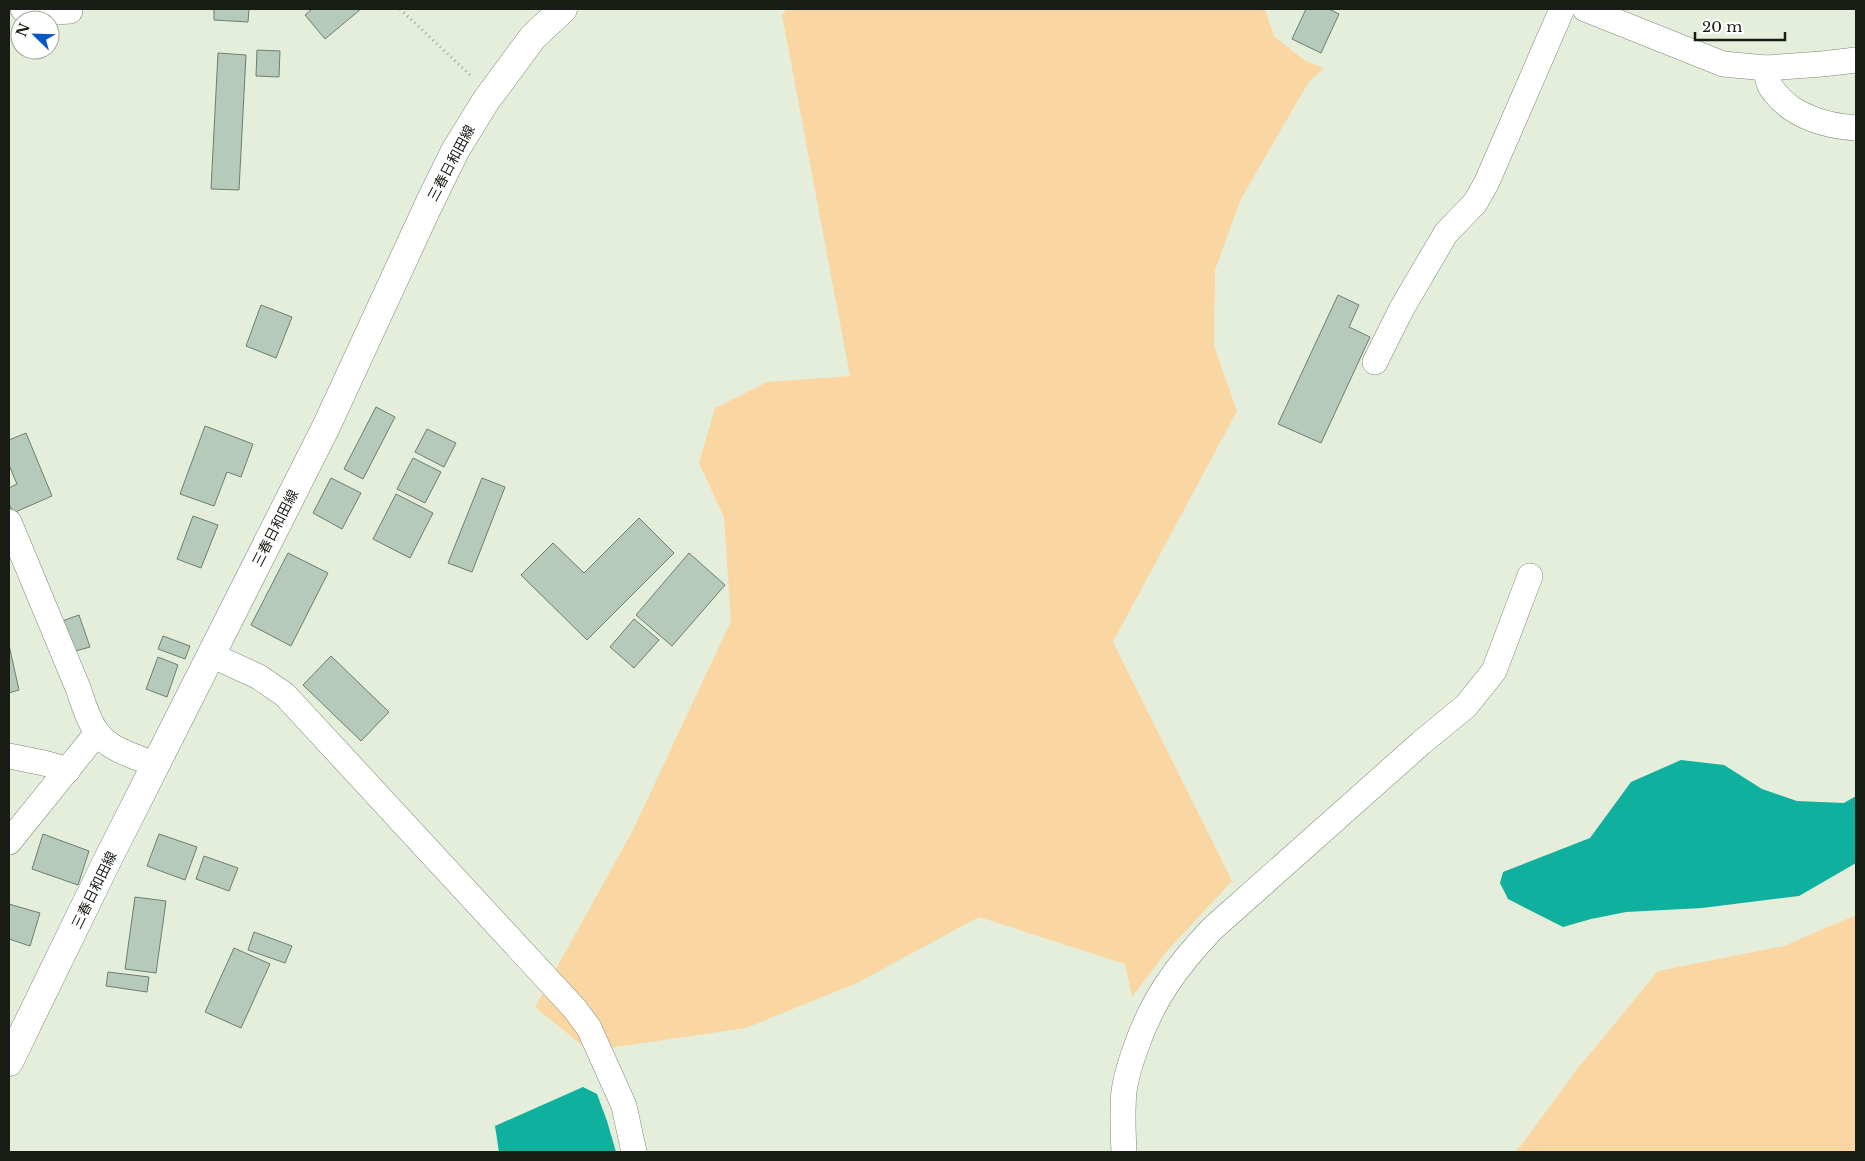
<svg xmlns="http://www.w3.org/2000/svg" width="1865" height="1161" font-family="'Libre Baskerville','Noto Sans JP',serif">
  <style>
    .green { fill: #fad7a2 }
    .water { fill: #0fb09d }
    .building { fill: #b6cabc; stroke: #6c7e71 }
    .lines { fill: none; stroke-linecap: round; stroke-linejoin: round }
    .minor-casing { stroke: #7f8977; stroke-width: 26 }
    .secondary-casing { stroke: #7f8977; stroke-width: 29 }
    .path { stroke: #9ea596; stroke-width: 3; stroke-dasharray: 1 4; stroke-linecap: butt }
    .minor { stroke: #fff; stroke-width: 25 }
    .secondary { stroke: #fff; stroke-width: 28 }
    .labels { text-anchor: middle; stroke-width: 5; stroke-linejoin: round; paint-order: stroke }
    .street-label { font-size: 14px; fill: #191c15; stroke: #fff }
  </style>
  <rect width="100%" height="100%" fill="#e4eeda"/>
  <g class="green">
    <polygon points="787,9 1265,9 1274,36 1304,60 1324,68 1308,83 1241,199 1215,270 1214,346 1237,411 1113,642 1232,881 1167,951 1132,997 1125,964 979,917 857,983 746,1028 589,1051 535,1007 633,830 731,621 724,517 699,463 715,408 767,382 850,376 782,15"/>
    <polygon points="1856,915 1856,1152 1516,1152 1579,1067 1658,971 1784,946"/>
  </g>
  <g class="water">
    <polygon points="1681,760 1724,765 1762,789 1797,801 1844,803 1856,796 1856,863 1799,896 1702,908 1626,912 1591,919 1563,927 1508,899 1500,883 1503,872 1590,838 1631,782"/>
    <polygon points="583,1087 597,1094 607,1121 616,1152 499,1152 495,1126"/>
  </g>
  <g class="building">
    <polygon points="214,9 249,9 248,22 214,20"/>
    <polygon points="312,9 361,9 325,39 305,15"/>
    <polygon points="1306,9 1329,9 1339,14 1321,53 1292,39"/>
    <polygon points="257,50 280,51 279,77 256,76"/>
    <polygon points="218,53 246,55 239,190 211,189"/>
    <polygon points="1338,295 1359,305 1349,327 1370,337 1321,443 1278,424"/>
    <polygon points="261,305 292,317 276,358 246,346"/>
    <polygon points="376,407 395,417 363,479 344,469"/>
    <polygon points="205,426 253,444 241,477 227,472 214,506 180,494"/>
    <polygon points="427,429 456,443 444,467 415,452"/>
    <polygon points="26,433 52,496 13,513 9,504 9,488 17,484 9,465 9,440"/>
    <polygon points="413,458 441,472 425,503 397,489"/>
    <polygon points="331,478 361,493 342,529 313,513"/>
    <polygon points="482,478 505,487 472,572 448,563"/>
    <polygon points="396,494 433,513 410,558 373,539"/>
    <polygon points="193,516 218,525 201,568 177,559"/>
    <polygon points="639,518 674,553 587,640 521,575 553,543 584,573"/>
    <polygon points="288,553 328,573 291,646 251,625"/>
    <polygon points="689,553 725,585 672,646 636,615"/>
    <polygon points="79,615 90,647 72,652 62,621"/>
    <polygon points="634,619 659,640 634,668 610,647"/>
    <polygon points="163,636 190,646 185,659 158,649"/>
    <polygon points="9,645 19,690 9,693"/>
    <polygon points="331,656 389,712 361,741 303,685"/>
    <polygon points="158,657 178,665 167,697 146,689"/>
    <polygon points="43,834 89,851 78,885 32,869"/>
    <polygon points="159,834 197,847 185,880 147,866"/>
    <polygon points="204,856 238,868 229,891 196,879"/>
    <polygon points="135,897 166,901 156,973 125,969"/>
    <polygon points="9,904 40,913 30,946 9,939"/>
    <polygon points="254,932 292,946 285,963 248,950"/>
    <polygon points="234,948 270,964 241,1028 205,1012"/>
    <polygon points="108,972 149,977 147,992 106,986"/>
  </g>
  <g class="lines">
    <g class="minor-casing">
      <g id="minor">
        <polyline points="23,9 55,12 70,11"/>
        <polyline points="1585,9 1723,64 1766,68 1822,64 1856,60"/>
        <path d="M1766,68C1767,73 1767,79 1769,83C1770,87 1773,90 1775,93C1794,117 1827,126 1856,128"/>
        <polyline points="1375,362 1402,308 1446,233 1475,203 1486,184 1562,9"/>
        <path d="M9,522L78,688C83,702 87,718 96,731C108,750 137,757 157,765"/>
        <polyline points="211,655 259,677 285,695 575,1009 589,1028 624,1106 634,1152"/>
        <polyline points="9,756 44,763 68,770"/>
        <polyline points="9,842 97,733"/>
        <path d="M1124,1152C1123,1132 1122,1112 1124,1091C1126,1077 1130,1064 1135,1050C1152,1000 1176,967 1212,929L1421,743L1466,706L1494,671L1530,576"/>
      </g>
    </g>
    <g class="secondary-casing">
      <polyline id="secondary" points="9,1062 105,865 326,427 429,204 455,151 485,102 533,37 563,9"/>
    </g>
    <polyline class="path" points="400,9 470,75"/>
    <use href="#minor" class="minor"/>
    <use href="#secondary" class="secondary"/>
  </g>
  <g class="labels">
    <g class="street-label">
      <text transform="translate(451 163) rotate(-62)" y="5">三春日和田線</text>
      <text transform="translate(275 528) rotate(-63)" y="5">三春日和田線</text>
      <text transform="translate(94 890) rotate(-64)" y="5">三春日和田線</text>
    </g>
  </g>
  <rect width="1865" height="1161" fill="none" stroke="#191c15" stroke-width="20"/>
  <g transform="translate(35 35) rotate(293)"><circle r="24" fill="#ffffff" stroke="#a3a4a1"/>
  <path d="M0-4L9 19L0 12L-9 19Z" fill="#0658c2"/>
  <text y="-8" font-size="14" font-weight="bold" text-anchor="middle" fill="#191c15">N</text>
  </g>
  <path d="M1695 32v8h90v-8" fill="none" stroke="#191c15" stroke-width="2.5"/>
  <text x="1702" y="32" font-size="15" fill="#191c15" stroke="#ffffff" stroke-width="4" paint-order="stroke">20 m</text>
</svg>
